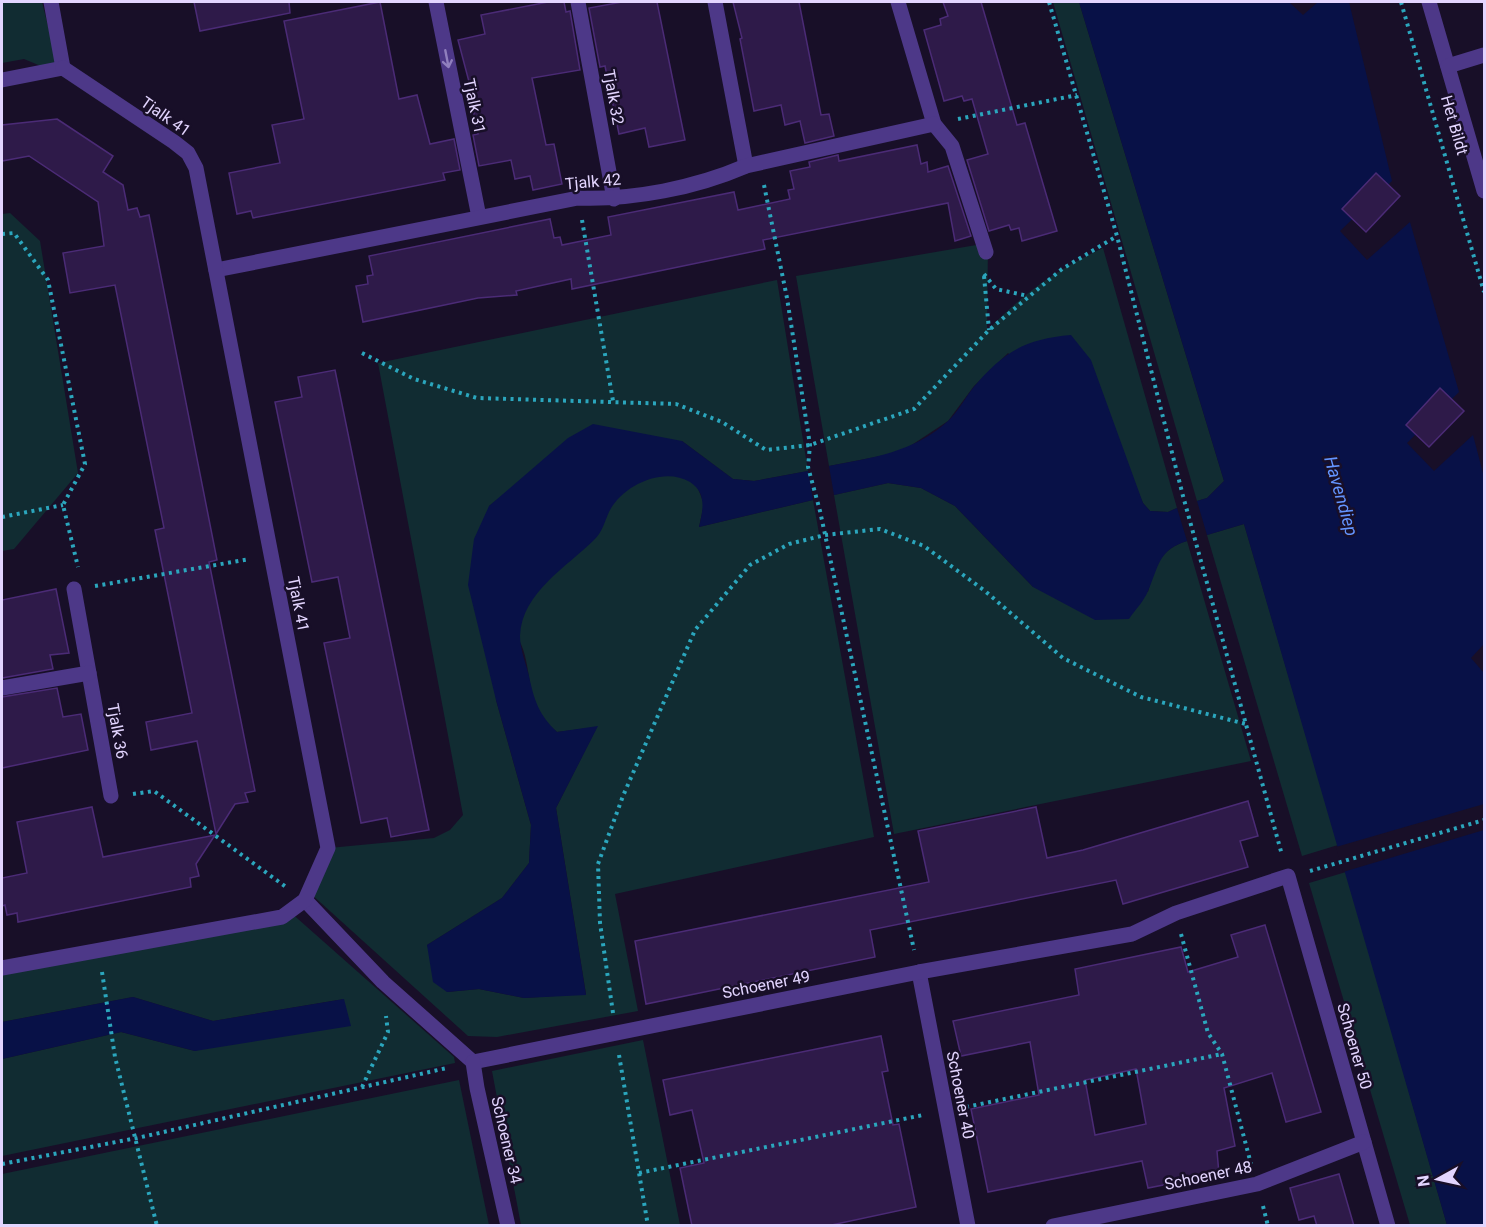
<svg xmlns="http://www.w3.org/2000/svg" width="1486" height="1227" font-family="Roboto,sans-serif">
  <style>
    .green { fill: #112c32 }
    .water { fill: #081147 }
    .pier { fill: #180f28 }
    .building { fill: #2e1a49; stroke: #4b2b76; stroke-width: 1.5; fill-rule: evenodd }
    .lines { fill: none; stroke-linecap: round; stroke-linejoin: round }
    .path { stroke: #2ba6bd; stroke-width: 4; stroke-dasharray: 3 4.5; stroke-linecap: butt }
    .minor { stroke: #4d3888; stroke-width: 15 }
    .oneway { stroke: #907fbe }
    .labels { text-anchor: middle; stroke-width: 5; stroke-linejoin: round; paint-order: stroke }
    .street-label { font-size: 16px; fill: #e3d5ff; stroke: #180f28 }
    .water-label { font-size: 18px; font-style: italic; fill: #6394ff; stroke: #180f28 }
  </style>
  <rect width="100%" height="100%" fill="#180f28"/>
  <g class="green">
    <polygon points="2,2 42,2 60,74 24,59 2,63"/>
    <polygon points="1053,2 1079,2 1224,481 1207,498 1197,501"/>
    <polygon points="10,213 40,241 78,473 14,549 2,551 2,214"/>
    <path d="M988,243L987,331C1025,292 1054,271 1103,248L1177,508L1168,512L1150,511L1143,503L1132,477L1008,353L974,386L948,421L901,452L829,466L796,276Z"/>
    <path d="M777,280L808,471L754,481L733,479L682,441L507,492L489,506L496,700L531,825L529,863L502,898L427,945L447,992L479,989L524,998L586,994L556,808L597,727L557,732C549,725 540,717 536,707C526,682 531,647 510,629L576,478L696,472L697,486L704,504L699,527L813,500L874,837L615,894L638,1011L497,1037L468,1036L310,893L329,848L434,838L450,830L463,815L378,363Z"/>
    <path d="M888,483L921,488L955,506L1033,587L1148,592C1155,567 1160,549 1187,541L1251,761L894,834L834,495Z"/>
    <polygon points="1244,524 1338,845 1302,856 1207,535"/>
    <polygon points="1346,872 1447,1225 1410,1225 1309,883"/>
    <polygon points="289,911 454,1057 455,1063 2,1156 2,1059 121,1032 195,1051 344,999 213,1021 133,997 2,1022 2,974"/>
    <polygon points="643,1040 680,1225 521,1225 492,1071"/>
    <polygon points="459,1080 489,1225 2,1225 2,1174"/>
  </g>
  <g class="water">
    <polygon points="1079,2 1289,2 1303,15 1318,2 1349,2 1392,181 1340,231 1367,260 1410,222 1459,392 1407,443 1434,471 1473,435 1484,477 1484,644 1471,658 1484,673 1484,1225 1447,1225 1244,524 1207,535 1197,501 1207,498 1224,481"/>
    <path d="M1071,335L1091,360L1143,503L1150,511L1168,512L1177,508L1187,541C1158,550 1159,566 1148,591C1144,601 1135,610 1129,619L1095,620L1033,587L955,506L921,488L888,483L834,495L829,466C871,458 915,452 948,421C958,412 965,398 973,388C1003,352 1025,339 1071,335Z"/>
    <path d="M593,424L682,441L733,479L754,481L808,471L813,500L699,527C703,510 707,493 690,482C664,466 622,485 609,512C604,523 603,531 594,540C567,567 522,592 520,636C520,649 526,664 529,676C534,700 539,715 557,732L598,726L556,808L586,995L524,998L479,989L447,992L433,982L427,945L502,898L529,863L531,825L496,700L468,585L474,539L489,506L568,438Z"/>
    <polygon points="133,997 213,1021 344,999 351,1026 195,1051 121,1032 2,1059 2,1022"/>
  </g>
  <polygon class="pier" points="1484,804 1484,830 1343,872 1336,847"/>
  <g class="building">
    <polygon points="194,2 289,2 290,13 200,31"/>
    <polygon points="380,2 399,99 417,95 430,144 454,139 460,170 443,173 445,180 253,218 251,211 237,214 229,173 280,163 272,125 304,119 284,21"/>
    <polygon points="548,2 564,2 566,12 570,11 580,70 532,78 546,145 554,144 562,184 533,190 530,176 515,179 511,160 479,166 473,135 478,134 470,94 472,93 458,40 485,34 481,15"/>
    <polygon points="622,2 657,2 685,140 649,147 645,128 619,134 605,66 600,67 589,8"/>
    <polygon points="733,2 799,2 821,115 829,114 834,136 805,143 800,121 785,125 781,105 754,111 740,39 742,38"/>
    <polygon points="943,2 981,2 1017,125 1025,123 1057,231 1022,241 1019,228 1011,230 1009,225 989,231 967,160 988,154 972,99 964,101 962,96 944,101 924,30 941,25 940,19 948,16"/>
    <polygon points="57,119 113,156 103,172 123,185 128,210 137,208 140,217 149,215 217,560 209,562 255,791 245,793 248,802 235,804 216,834 197,741 151,750 146,722 192,713 155,530 164,528 115,285 70,293 63,253 104,246 98,202 29,156 2,161 2,125"/>
    <polygon points="917,145 921,164 927,162 928,172 948,166 971,236 955,241 948,203 763,240 765,249 572,289 571,279 516,291 517,295 478,298 363,322 356,286 368,284 367,276 373,275 369,256 550,219 554,238 560,237 562,245 611,235 608,217 734,192 738,210 790,199 788,190 794,189 790,171 810,167 809,162 838,155 839,161"/>
    <polygon points="1376,173 1400,196 1366,232 1342,209"/>
    <polygon points="335,370 429,830 391,837 387,818 361,823 324,643 350,638 338,577 312,582 275,402 302,397 298,377"/>
    <polygon points="1440,388 1464,411 1429,447 1406,425"/>
    <polygon points="56,589 69,653 50,655 53,669 2,678 2,600"/>
    <polygon points="57,688 63,717 81,714 88,750 2,768 2,697"/>
    <polygon points="1248,801 1258,836 1240,841 1248,867 1123,904 1116,880 870,930 875,957 646,1004 635,941 929,882 918,831 1036,807 1047,858 1083,850"/>
    <polygon points="92,807 103,857 215,835 196,864 199,876 190,878 191,887 18,922 17,913 7,915 5,905 2,906 2,878 27,873 17,822"/>
    <path d="M1265,925L1321,1112L1286,1122L1272,1073L1224,1088L1235,1146L1217,1151L1219,1174L1148,1188L1142,1161L988,1192L971,1109L1039,1095L1030,1042L961,1056L953,1021L1079,995L1075,969L1181,947L1188,972L1238,957L1231,935ZM1136,1069L1146,1124L1095,1135L1085,1080Z"/>
    <polygon points="881,1036 888,1071 882,1072 893,1125 899,1124 916,1207 827,1226 692,1226 680,1168 704,1163 692,1110 670,1115 663,1080"/>
    <polygon points="1339,1174 1354,1226 1317,1226 1314,1216 1299,1220 1290,1188"/>
  </g>
  <g class="lines">
    <g class="path">
      <polyline points="1049,2 1117,236 1183,496 1282,855"/>
      <polyline points="1401,2 1484,292"/>
      <polyline points="958,119 1077,95"/>
      <polyline points="764,185 787,298 810,445 808,467 820,511 914,950"/>
      <polyline points="582,220 613,401"/>
      <polyline points="2,234 14,233 48,280 85,464 63,505 78,567"/>
      <polyline points="984,274 996,289 1028,296"/>
      <polyline points="984,276 989,330"/>
      <polyline points="362,353 414,379 477,398 676,404 722,422 766,450 810,445 914,409 989,330 1062,269 1117,236"/>
      <polyline points="2,517 63,505"/>
      <polyline points="95,586 250,559"/>
      <polyline points="133,794 154,791 286,887"/>
      <polyline points="1310,871 1484,820"/>
      <polyline points="1181,934 1208,1033 1222,1054 1251,1164"/>
      <polyline points="102,972 115,1057 157,1226"/>
      <polyline points="613,1013 600,923 598,864 623,796 695,630 750,565 789,544 825,535 880,529 924,546 985,591 1063,658 1141,697 1246,724"/>
      <polyline points="619,1055 648,1226"/>
      <polyline points="362,1087 388,1032 386,1016"/>
      <polyline points="966,1107 1222,1054"/>
      <polyline points="2,1164 137,1138 447,1068"/>
      <polyline points="639,1173 923,1115"/>
      <polyline points="1263,1206 1268,1226"/>
    </g>
    <g class="minor">
      <polyline points="51,2 63,68"/>
      <polyline points="436,2 479,217"/>
      <polyline points="578,2 614,199"/>
      <polyline points="715,2 746,166"/>
      <polyline points="898,2 934,124 952,146 986,252"/>
      <polyline points="1429,2 1484,191"/>
      <polyline points="1448,66 1484,55"/>
      <polyline points="2,80 63,68"/>
      <path d="M216,270L578,198C633,200 695,188 746,166L934,124"/>
      <polyline points="74,589 111,796"/>
      <polyline points="2,688 89,673"/>
      <polyline points="305,900 383,982 473,1062"/>
      <polyline points="2,968 282,917 305,900 328,848 196,168 188,153 174,142 63,68"/>
      <polyline points="919,972 968,1226"/>
      <polyline points="473,1062 919,972 1132,934 1176,913 1288,876 1388,1226"/>
      <polyline points="473,1062 477,1088 508,1226"/>
      <polyline points="1053,1226 1257,1184 1364,1142"/>
    </g>
  </g>
  <defs><path id="oneway-shaft" d="M-6 0H5M1.5-3L5.5 0L1.5 3" fill="none" stroke-width="1.6" stroke-linecap="round" stroke-linejoin="round" transform="scale(1.5)"/></defs>
  <use class="oneway" href="#oneway-shaft" transform="translate(447 59) rotate(79)"/>
  <g class="labels">
    <g class="street-label">
      <text transform="translate(614 97) rotate(80)" y="6">Tjalk 32</text>
      <text transform="translate(475 106) rotate(78)" y="6">Tjalk 31</text>
      <text transform="translate(166 116) rotate(35)" y="6">Tjalk 41</text>
      <text transform="translate(1455 125) rotate(74)" y="6">Het Bildt</text>
      <text transform="translate(593 181) rotate(-5)" y="6">Tjalk 42</text>
      <text transform="translate(299 604) rotate(79)" y="6">Tjalk 41</text>
      <text transform="translate(118 731) rotate(80)" y="6">Tjalk 36</text>
      <text transform="translate(766 984) rotate(-11)" y="6">Schoener 49</text>
      <text transform="translate(1355 1046) rotate(74)" y="6">Schoener 50</text>
      <text transform="translate(961 1095) rotate(79)" y="6">Schoener 40</text>
      <text transform="translate(507 1140) rotate(77)" y="6">Schoener 34</text>
      <text transform="translate(1208 1175) rotate(-12)" y="6">Schoener 48</text>
    </g>
    <g class="water-label">
      <text transform="translate(1341 496) rotate(74)" y="6">Havendiep</text>
    </g>
  </g>
  <rect width="1486" height="1227" fill="none" stroke="#e3d5ff" stroke-width="6"/>
  <g transform="translate(1438 1179) rotate(262)" stroke="#180f28" stroke-width="4.5" paint-order="stroke">
  <path d="M0-4.5L10 22L0 15L-10 22Z" fill="#e3d5ff"/>
  <text y="-9" font-size="16" font-weight="bold" text-anchor="middle" fill="#e3d5ff">N</text>
  </g>
</svg>
